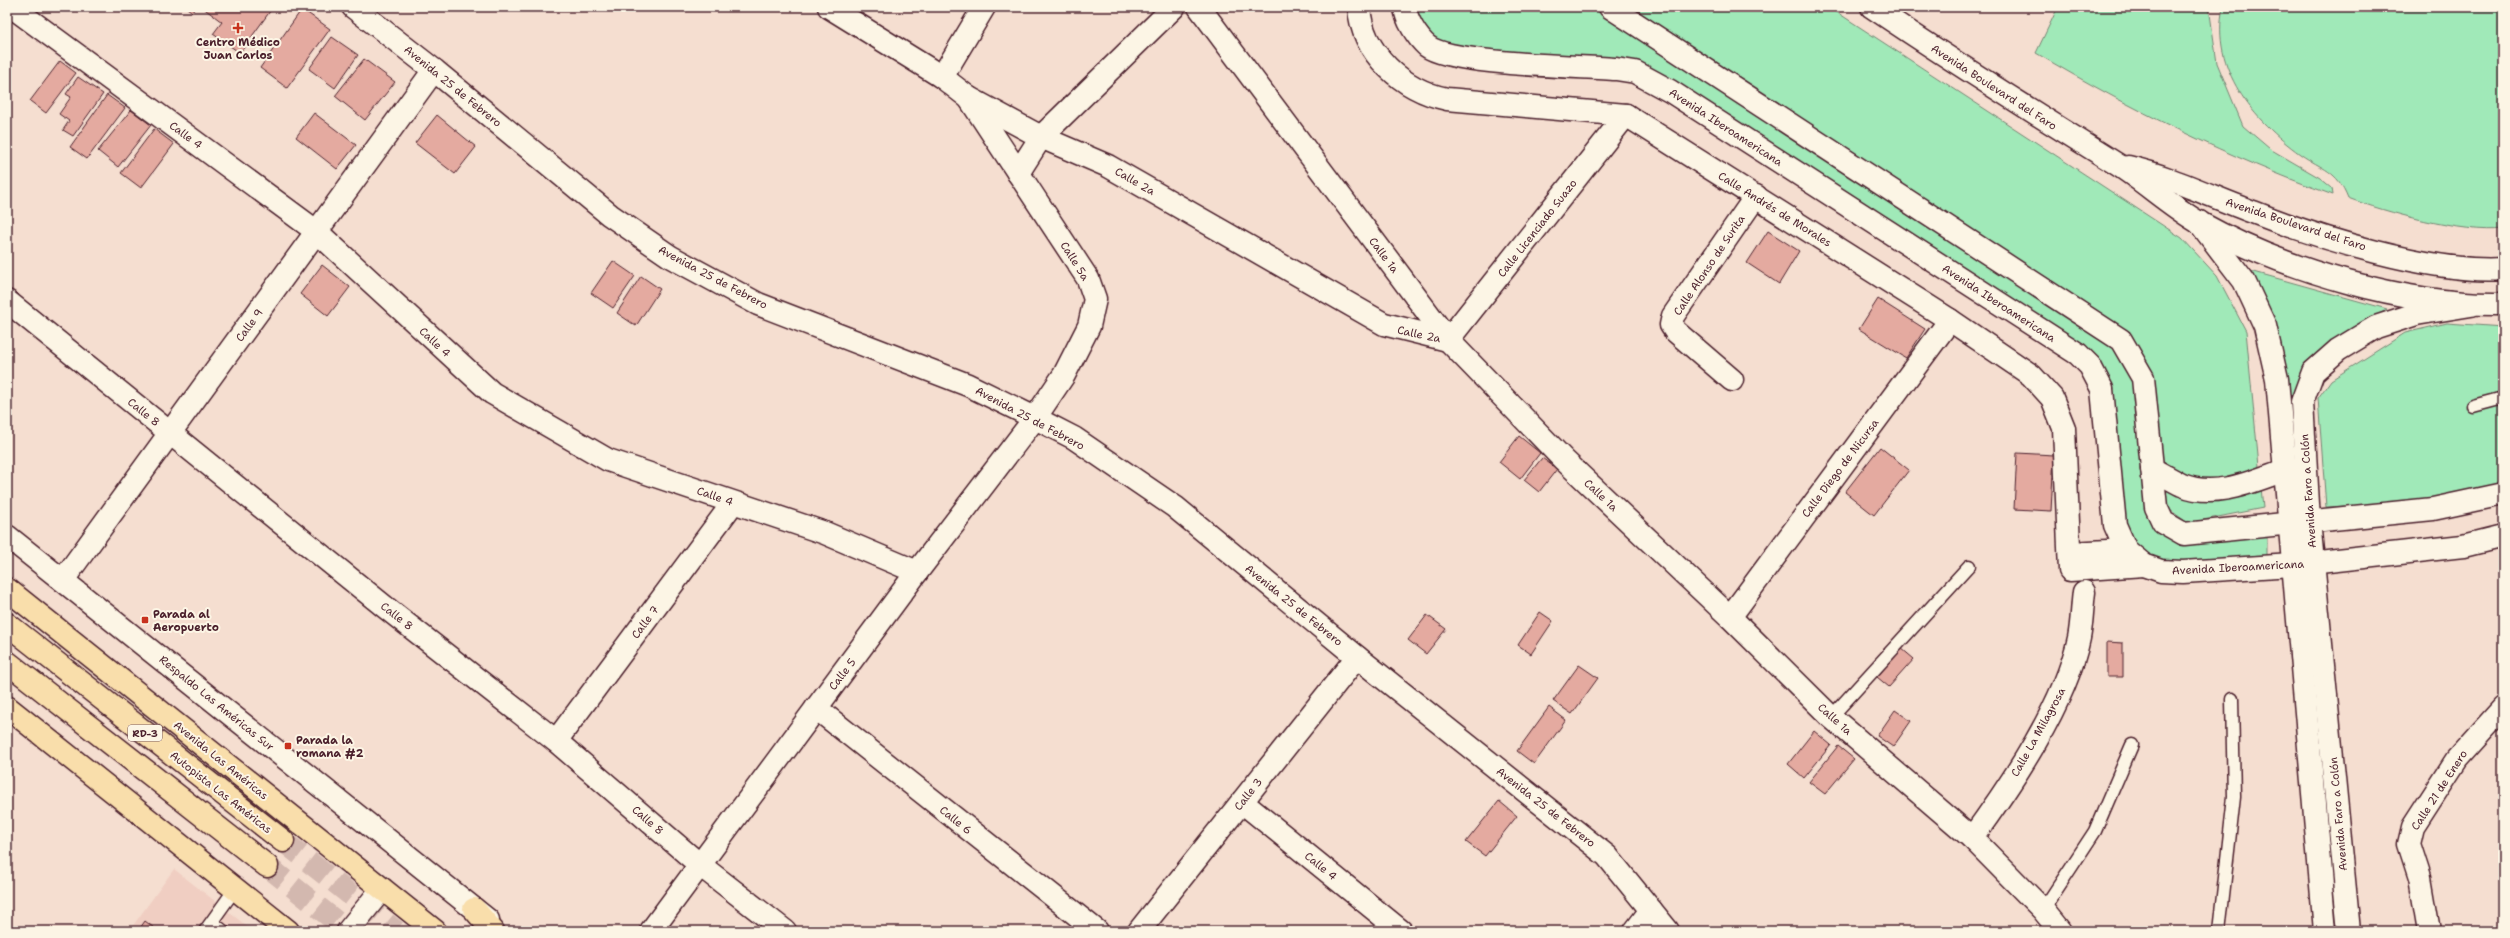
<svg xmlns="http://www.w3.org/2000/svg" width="2510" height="938" font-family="'Shantell Sans',sans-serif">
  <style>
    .built { fill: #f0cec2 }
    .green { fill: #a0e9b8; stroke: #758472 }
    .building { fill: #e4aaa0; stroke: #4a1f2b }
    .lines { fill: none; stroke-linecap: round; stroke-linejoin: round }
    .motorway-tunnel { stroke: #d3b8af; stroke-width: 22; stroke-dasharray: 22 11; stroke-linecap: butt }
    .service-casing { stroke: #4a1f2b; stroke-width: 15 }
    .minor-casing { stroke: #4a1f2b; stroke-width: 25 }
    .tertiary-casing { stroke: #4a1f2b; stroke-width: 25 }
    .secondary-casing { stroke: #4a1f2b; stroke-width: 25 }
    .primary-casing { stroke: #4a1f2b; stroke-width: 25 }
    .motorway-casing { stroke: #4a1f2b; stroke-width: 25 }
    .service { stroke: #fcf5e5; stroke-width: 12 }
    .minor { stroke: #fcf5e5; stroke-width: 22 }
    .tertiary { stroke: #fcf5e5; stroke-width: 22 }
    .secondary { stroke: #fcf5e5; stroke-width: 22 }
    .primary { stroke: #f9deab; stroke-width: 22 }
    .motorway { stroke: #f9deab; stroke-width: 22 }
    .poi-dot { fill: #c8321e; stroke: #fcf5e5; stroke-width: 1.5 }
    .labels { text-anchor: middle; stroke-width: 4; stroke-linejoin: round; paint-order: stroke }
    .shield { fill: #fcf5e5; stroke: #7f5f63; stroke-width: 1 }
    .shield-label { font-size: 10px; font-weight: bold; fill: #4a1f2b }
    .poi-label { font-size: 11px; font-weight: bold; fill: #4a1f2b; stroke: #fcf5e5; text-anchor: start }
    .street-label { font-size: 11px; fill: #4a1f2b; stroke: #fcf5e5 }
  </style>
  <rect width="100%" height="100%" fill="#f5ded0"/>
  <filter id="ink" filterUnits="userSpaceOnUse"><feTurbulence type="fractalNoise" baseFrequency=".025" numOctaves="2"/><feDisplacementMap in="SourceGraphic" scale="8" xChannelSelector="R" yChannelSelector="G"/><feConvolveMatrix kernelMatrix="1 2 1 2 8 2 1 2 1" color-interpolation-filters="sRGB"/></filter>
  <g filter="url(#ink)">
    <polygon class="built" points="174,869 253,931 129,931"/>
    <g class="green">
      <polygon points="1409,7 1604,7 2121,349 2136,380 2159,528 2267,532 2267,561 2164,567 2129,547 2093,362 1633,67 1465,54 1430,42"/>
      <polygon points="1627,7 1829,7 2182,238 2217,276 2246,331 2263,508 2188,523 2167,508 2150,372"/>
      <path d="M2058,7H2209L2217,63L2243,126L2270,149L2320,178L2332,188L2333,195C2228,157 2132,110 2036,53Z"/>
      <path d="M2223,7H2503V229C2464,234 2385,212 2348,198C2337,170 2323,170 2300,154C2253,120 2210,69 2223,7Z"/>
      <polygon points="2247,270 2387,309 2336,344 2302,379 2290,423"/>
      <polygon points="2447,323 2503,327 2503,484 2425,502 2326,507 2318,398 2331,380 2405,333"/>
    </g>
    <g class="building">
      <polygon points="186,7 196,7 192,12"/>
      <polygon points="202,7 273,7 240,53 213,34 222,22"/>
      <polygon points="302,9 330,29 287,88 260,68"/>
      <polygon points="332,37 358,55 335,88 309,69"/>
      <polygon points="364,59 395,82 365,120 335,96"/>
      <polygon points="60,61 76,73 46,113 30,101"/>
      <polygon points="78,77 103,94 73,136 63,130 69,121 59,114 71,97 66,94"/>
      <polygon points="107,95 125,108 87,159 70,147"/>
      <polygon points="131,110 151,125 118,167 98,151"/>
      <polygon points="314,113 356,145 337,169 296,137"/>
      <polygon points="437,115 476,147 455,174 415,143"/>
      <polygon points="154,129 174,144 141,188 121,173"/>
      <polygon points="1768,231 1799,251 1779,284 1747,263"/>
      <polygon points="613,261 635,276 613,308 591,293"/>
      <polygon points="322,265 350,287 328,316 300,294"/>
      <polygon points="641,276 660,289 636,326 617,313"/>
      <polygon points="1878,299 1925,329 1906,358 1859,329"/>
      <polygon points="1519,436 1540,453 1520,479 1499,462"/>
      <polygon points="1880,447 1909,470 1874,515 1845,492"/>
      <polygon points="2017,453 2054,455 2051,511 2014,509"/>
      <polygon points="1542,458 1557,469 1539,492 1524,480"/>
      <polygon points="1540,612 1553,621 1531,654 1518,645"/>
      <polygon points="1427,615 1446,629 1426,654 1408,640"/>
      <polygon points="2107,642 2123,643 2123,677 2107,677"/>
      <polygon points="1901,648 1914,659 1889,687 1877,677"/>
      <polygon points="1579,665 1598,678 1572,714 1553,701"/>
      <polygon points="1549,707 1566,720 1534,764 1517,751"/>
      <polygon points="1895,710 1911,721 1893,747 1877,736"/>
      <polygon points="1814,731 1831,745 1804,778 1788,764"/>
      <polygon points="1838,746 1854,759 1825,794 1809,782"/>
      <polygon points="1499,801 1517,816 1485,856 1466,842"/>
      <polygon points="145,921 158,931 138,931"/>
    </g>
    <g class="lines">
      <g class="motorway-tunnel">
        <polyline points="283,841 396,931"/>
        <polyline points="267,866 348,931"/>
      </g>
      <g class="service-casing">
        <g id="service">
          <polyline points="2473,406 2503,398"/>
          <polyline points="1831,717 1969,566"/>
          <polyline points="2043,910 2095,831 2132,745"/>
          <polyline points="212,922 223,931"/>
          <polyline points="205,931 235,889"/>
          <polyline points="2219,931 2234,797 2232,699"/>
        </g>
      </g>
      <g class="minor-casing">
        <g id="minor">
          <polyline points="12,7 316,231 492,393 608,460 825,533 917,572"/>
          <polyline points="829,7 942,77 969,98 1041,137 1108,166 1384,324 1448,340 1626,115"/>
          <polyline points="1199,7 1448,340 1564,460 1730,617 1831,717 1972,838 2043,910 2060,931"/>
          <path d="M1359,7C1362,54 1403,90 1447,99L1626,115L1950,320L2031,375L2052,398L2064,428L2070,570L2144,565"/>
          <polyline points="942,77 984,7"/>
          <polyline points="1018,173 1041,137 1174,7"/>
          <polyline points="7,301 385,607 556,741 700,865 785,931"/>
          <polyline points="1732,380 1675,331 1671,325 1673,316 1756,196"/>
          <polyline points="7,536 488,920"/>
          <polyline points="2071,553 2126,550"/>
          <polyline points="63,580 434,70"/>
          <polyline points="1730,617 1950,320"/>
          <polyline points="816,708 1097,931"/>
          <polyline points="556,741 733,503"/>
          <polyline points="1242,802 1401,931"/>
          <path d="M1972,838C2012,783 2065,705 2079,638C2082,623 2082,607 2084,592"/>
          <polyline points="651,931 917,572 1035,418 1064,375 1089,326 1095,299 1088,279 969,98"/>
          <polyline points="1139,931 1357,657"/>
          <polyline points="1635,931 1651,910"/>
          <polyline points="2429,931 2420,878 2409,844 2413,827 2457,759 2503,708"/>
        </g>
      </g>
      <g class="tertiary-casing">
        <g id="tertiary">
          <path d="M1405,7C1406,20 1417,37 1427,46C1452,65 1579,66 1616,69L1635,72L1670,91L2078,354L2090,366L2102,389L2115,525L2126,550L2144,565L2161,571L2183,572L2292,565L2463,546L2503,536"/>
          <polyline points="1610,7 2121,340 2143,378 2156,507 2163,522 2184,534 2433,509 2503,494"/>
          <path d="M1872,7C1952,61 2033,112 2115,163C2144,181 2170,206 2200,223C2284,270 2407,306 2503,304"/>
          <path d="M2128,167C2172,177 2212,197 2253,212C2319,238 2434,274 2503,269"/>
          <polyline points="2199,222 2244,281 2265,326 2277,379 2325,931"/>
          <path d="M2152,469C2162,474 2172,480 2182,485C2216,499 2253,481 2285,470"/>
          <polyline points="2349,931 2309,521 2302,402 2313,372 2338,350 2376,327 2416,314 2471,305"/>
        </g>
      </g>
      <g class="secondary-casing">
        <g id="secondary">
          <polyline points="353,7 434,70 610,215 671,257 758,304 968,385 1035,418 1074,438 1175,507 1357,657 1607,856 1668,931"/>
          <polyline points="348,931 382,889"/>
        </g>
      </g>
      <g class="primary-casing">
        <g id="primary">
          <polyline points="7,589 435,931"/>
          <polyline points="7,707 288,931"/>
          <polyline points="474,909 493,931"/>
        </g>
      </g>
      <g class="motorway-casing">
        <g id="motorway">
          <polyline points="7,624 283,841"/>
          <polyline points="7,662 267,866"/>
        </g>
      </g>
      <use href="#service" class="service"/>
      <use href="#minor" class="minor"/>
      <use href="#tertiary" class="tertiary"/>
      <use href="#secondary" class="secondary"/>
      <use href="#primary" class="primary"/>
      <use href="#motorway" class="motorway"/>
    </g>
  </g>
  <g class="poi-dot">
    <path d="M236 22h4v4h4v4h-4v4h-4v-4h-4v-4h4z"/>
    <rect x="141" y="616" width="8" height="8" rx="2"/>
    <rect x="284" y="742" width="8" height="8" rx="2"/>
  </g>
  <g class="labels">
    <rect class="shield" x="128" y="725" width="34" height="16" rx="3"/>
    <g class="shield-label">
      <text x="145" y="737">RD-3</text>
    </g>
    <g class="poi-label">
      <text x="238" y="46" text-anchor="middle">Centro Médico<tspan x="238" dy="13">Juan Carlos</tspan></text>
      <text x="153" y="618">Parada al<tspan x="153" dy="13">Aeropuerto</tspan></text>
      <text x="296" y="744">Parada la<tspan x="296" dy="13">romana #2</tspan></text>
    </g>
    <g class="street-label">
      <text transform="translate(453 86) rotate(39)" y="4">Avenida 25 de Febrero</text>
      <text transform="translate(1994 87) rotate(33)" y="4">Avenida Boulevard del Faro</text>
      <text transform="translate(1726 127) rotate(33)" y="4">Avenida Iberoamericana</text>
      <text transform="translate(186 135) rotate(37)" y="4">Calle 4</text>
      <text transform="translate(1135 181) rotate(30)" y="4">Calle 2a</text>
      <text transform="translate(1775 209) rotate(32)" y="4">Calle Andrés de Morales</text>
      <text transform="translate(2296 224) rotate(18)" y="4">Avenida Boulevard del Faro</text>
      <text transform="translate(1537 228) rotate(-52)" y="4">Calle Licenciado Suazo</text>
      <text transform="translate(1384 255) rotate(53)" y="4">Calle 1a</text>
      <text transform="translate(1075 261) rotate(58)" y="4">Calle 5a</text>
      <text transform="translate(1709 265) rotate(-56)" y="4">Calle Alonso de Surita</text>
      <text transform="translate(713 277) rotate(28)" y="4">Avenida 25 de Febrero</text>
      <text transform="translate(1999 303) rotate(33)" y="4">Avenida Iberoamericana</text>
      <text transform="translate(249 325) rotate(-54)" y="4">Calle 9</text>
      <text transform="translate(1419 334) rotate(12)" y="4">Calle 2a</text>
      <text transform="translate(435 342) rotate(43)" y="4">Calle 4</text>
      <text transform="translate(144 412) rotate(39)" y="4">Calle 8</text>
      <text transform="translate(1030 418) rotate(28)" y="4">Avenida 25 de Febrero</text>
      <text transform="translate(1840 468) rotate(-53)" y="4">Calle Diego de Nicursa</text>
      <text transform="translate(2308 491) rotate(-94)" y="4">Avenida Faro a Colón</text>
      <text transform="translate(1601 495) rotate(43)" y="4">Calle 1a</text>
      <text transform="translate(715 496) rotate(19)" y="4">Calle 4</text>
      <text transform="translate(2238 567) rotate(-3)" y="4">Avenida Iberoamericana</text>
      <text transform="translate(1294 605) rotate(39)" y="4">Avenida 25 de Febrero</text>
      <text transform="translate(397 616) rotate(38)" y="4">Calle 8</text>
      <text transform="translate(645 622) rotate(-53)" y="4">Calle 7</text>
      <text transform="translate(842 674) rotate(-53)" y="4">Calle 5</text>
      <text transform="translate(217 703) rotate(39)" y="4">Respaldo Las Américas Sur</text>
      <text transform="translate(1835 719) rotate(42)" y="4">Calle 1a</text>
      <text transform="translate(2038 732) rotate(-61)" y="4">Calle La Milagrosa</text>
      <text transform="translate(221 760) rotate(39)" y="4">Avenida Las Américas</text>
      <text transform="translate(2439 790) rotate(-57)" y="4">Calle 21 de Enero</text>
      <text transform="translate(221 792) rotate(38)" y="4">Autopista Las Américas</text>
      <text transform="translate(1248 794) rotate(-52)" y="4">Calle 3</text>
      <text transform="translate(1546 807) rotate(38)" y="4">Avenida 25 de Febrero</text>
      <text transform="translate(2338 814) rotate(-95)" y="4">Avenida Faro a Colón</text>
      <text transform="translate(648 820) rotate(41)" y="4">Calle 8</text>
      <text transform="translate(956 820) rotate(39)" y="4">Calle 6</text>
      <text transform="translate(1321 866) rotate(39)" y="4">Calle 4</text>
    </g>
  </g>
  <rect width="2510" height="938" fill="none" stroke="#fcf5e5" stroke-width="24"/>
  <rect x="12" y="12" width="2486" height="914" fill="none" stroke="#4a1f2b" stroke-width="1.5" filter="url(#ink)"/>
</svg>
